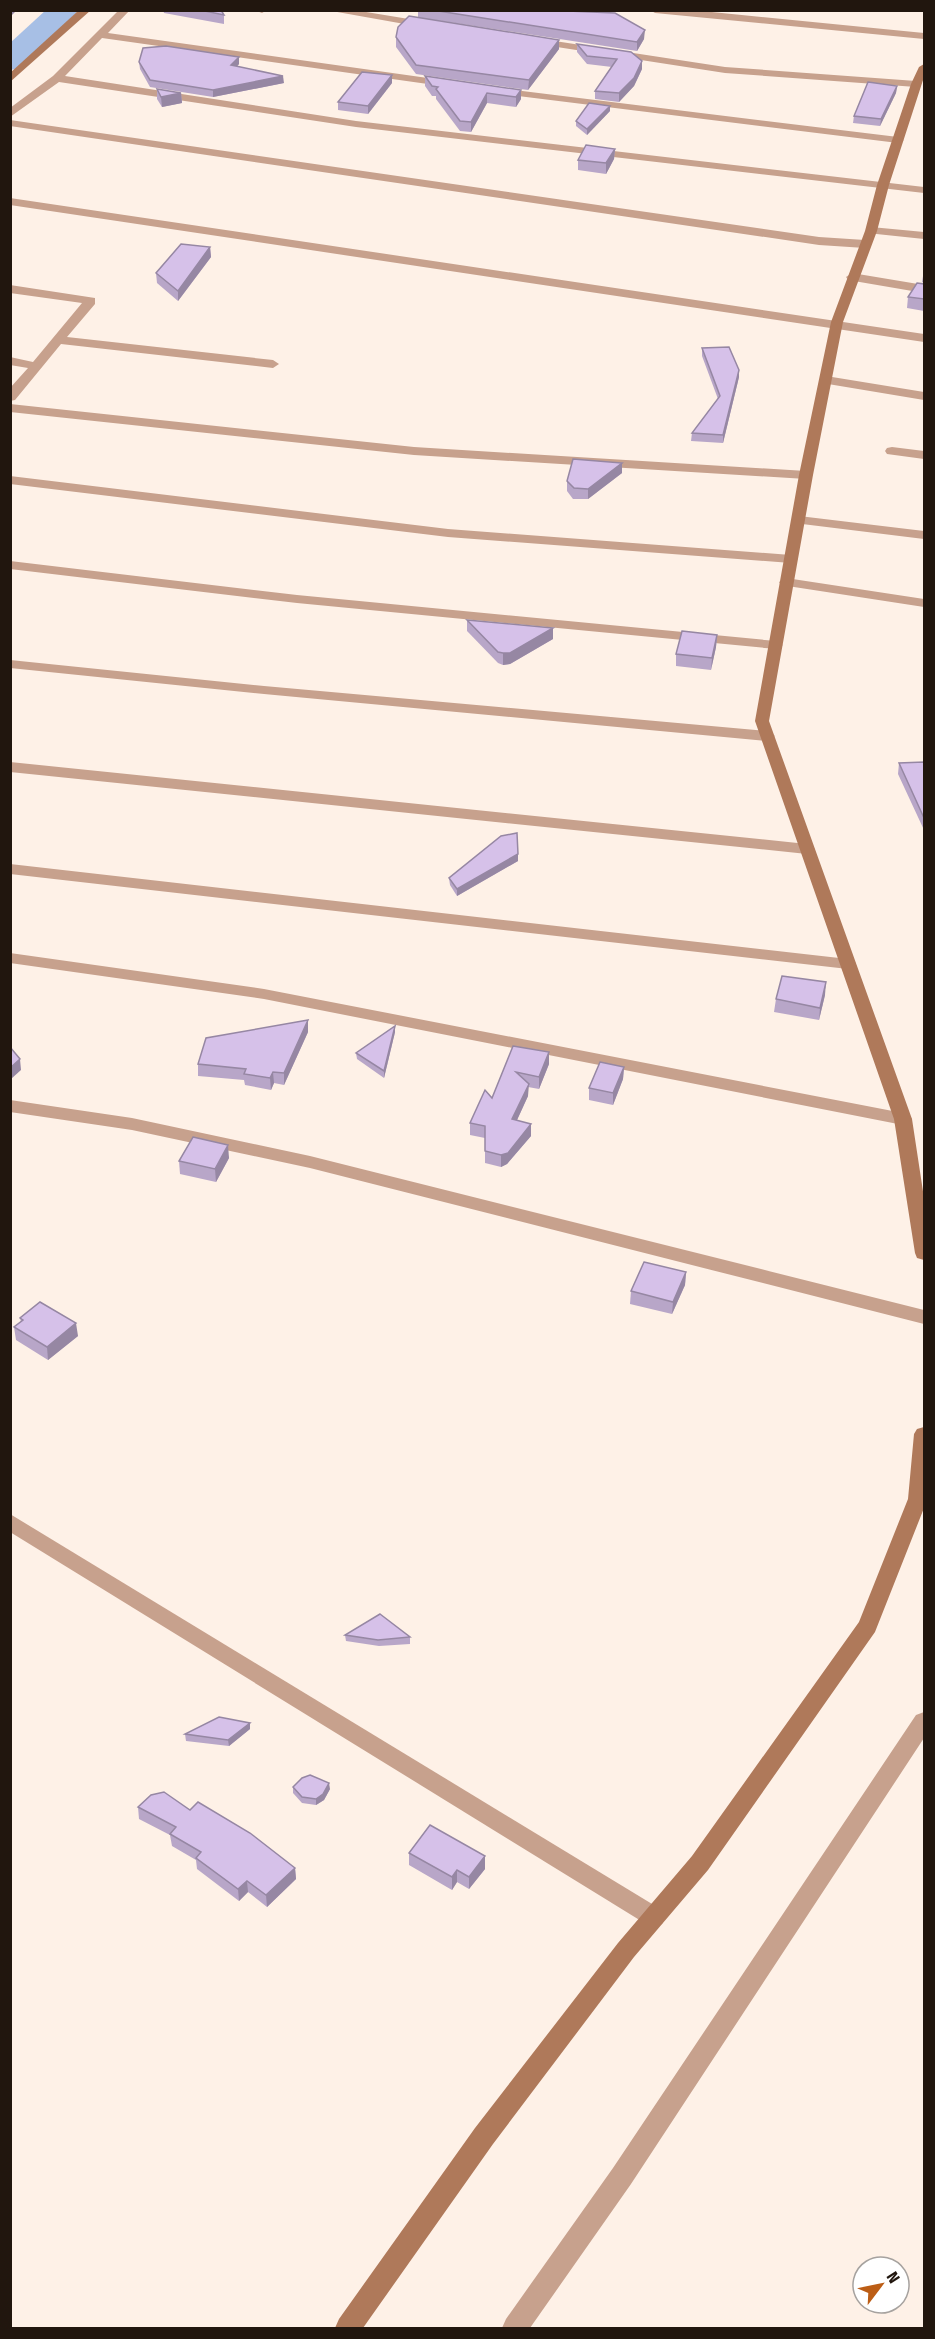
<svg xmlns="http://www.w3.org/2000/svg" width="935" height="2339" font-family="'Fira Sans Condensed',sans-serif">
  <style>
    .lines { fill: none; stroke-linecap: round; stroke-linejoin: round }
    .river { fill: #a7bfe5; fill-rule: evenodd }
    .street { fill: #c7a18d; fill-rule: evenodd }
    .secondary { fill: #af795a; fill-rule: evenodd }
    .wall { fill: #b8a6c8 }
    .shaded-wall { fill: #9687a3 }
    .building { fill: #d6c1e9; stroke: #9687a3; stroke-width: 1.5 }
  </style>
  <rect width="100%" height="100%" fill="#fef1e7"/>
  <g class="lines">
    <polygon class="river" points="46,10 79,10 21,68 10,70 10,43"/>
    <g class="street">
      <polygon points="119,10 130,10 108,33 449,81 454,84 449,87 102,38 65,76 356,121 924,187 924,193 356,127 59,82 10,117 10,108 53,76"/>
      <polygon points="254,10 267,10 262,13"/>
      <polygon points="326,10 354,10 427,22 432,25 427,28"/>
      <polygon points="650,10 692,10 924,33 924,39 655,13"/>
      <polygon points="535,38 725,67 916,81 921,84 916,87 725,73 531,43 530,41"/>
      <polygon points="497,88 898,137 904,140 898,143 493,93 492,91"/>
      <polygon points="10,120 819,237 865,240 871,244 865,248 819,245 10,126"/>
      <polygon points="10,198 924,334 924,342 10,205"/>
      <polygon points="871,227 924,232 924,239 867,233 867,229"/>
      <polygon points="852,273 924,285 924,293 848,280 846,277"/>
      <polygon points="10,285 95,298 95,304 67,337 273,360 279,364 273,368 61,344 15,400 10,401 10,388 28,368 10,365 10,357 33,362 82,303 10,293"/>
      <polygon points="826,376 924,392 924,400 822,383 820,380"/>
      <polygon points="10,404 414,447 806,471 813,475 806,479 414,455 10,412"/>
      <polygon points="892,447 924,451 924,459 887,454 885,451 887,448"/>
      <polygon points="10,476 448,529 791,555 798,559 791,563 448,537 10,484"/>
      <polygon points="799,516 924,531 924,539 794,523 792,520"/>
      <polygon points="10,561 297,595 776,641 783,645 776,649 297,603 10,569"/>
      <polygon points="786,578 924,599 924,607 781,585 779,582"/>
      <polygon points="10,660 264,686 767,731 775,736 767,741 264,694 10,668"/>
      <polygon points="10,762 807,844 815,849 807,854 10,772"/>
      <polygon points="10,864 848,959 854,960 856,964 854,968 848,969 10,874"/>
      <polygon points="10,953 264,989 903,1113 909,1115 912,1119 909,1123 903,1125 264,999 10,963"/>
      <polygon points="10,1100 132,1118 310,1156 924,1310 924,1324 310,1168 132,1130 10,1112"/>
      <polygon points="10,1514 662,1910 666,1917 662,1924 654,1927 646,1924 10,1532"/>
      <polygon points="924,1712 924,1738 631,2184 530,2328 502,2328 506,2319 613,2168 916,1715"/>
    </g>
    <g class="secondary">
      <polygon points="79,10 91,10 10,82 10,73"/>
      <polygon points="924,64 924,77 889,185 877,231 843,322 813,475 769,721 912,1119 924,1198 924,1260 917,1258 915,1253 894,1119 755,721 799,475 831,322 865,231 877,185 911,84 919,67"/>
      <polygon points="924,1427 924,1508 875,1632 708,1870 634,1957 493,2144 363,2328 335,2328 339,2319 475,2128 618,1943 692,1856 859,1622 908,1499 914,1434 917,1429"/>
    </g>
  </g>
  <g class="wall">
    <polygon points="163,10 221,10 224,15 224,24 164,13"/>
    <polygon points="418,10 574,10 574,11 644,39 637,51 423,18 559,40 559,49 528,90 416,74 396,47 396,37 418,17"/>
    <polygon points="577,44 642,61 642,69 634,86 619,102 595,99 595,91 612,67 587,64 577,52"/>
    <polygon points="239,57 239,64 237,66 284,83 213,97 150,87 140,69 139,62"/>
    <polygon points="425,76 521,90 521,99 516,107 487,103 471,132 460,131 436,99 436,96 432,96 425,86"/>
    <polygon points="392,83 368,114 338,110 338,102"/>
    <polygon points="897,86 896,93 880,126 853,123 854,116"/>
    <polygon points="157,89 181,93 182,103 162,107 157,99"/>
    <polygon points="610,111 587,135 576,126 576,121"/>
    <polygon points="615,149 614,159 606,174 578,170 578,160"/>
    <polygon points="210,247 211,257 178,301 157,283 156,273"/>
    <polygon points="924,270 924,311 907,308 908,297 924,283 922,282"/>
    <polygon points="702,348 739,377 723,443 691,441 692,433 718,399 702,356"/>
    <polygon points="622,463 622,473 588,499 573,499 567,491 567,481"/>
    <polygon points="467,620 553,628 553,639 510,664 503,665 498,663 467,631"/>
    <polygon points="717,635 716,647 711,670 676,666 676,654"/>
    <polygon points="924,762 924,835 924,830 898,774 899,763"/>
    <polygon points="518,854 518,861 457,896 450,885 449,878"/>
    <polygon points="825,995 819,1020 774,1012 776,999"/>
    <polygon points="395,1026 395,1032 384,1078 357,1059 356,1053"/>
    <polygon points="308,1032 284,1085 274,1083 271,1090 245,1085 244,1080 198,1076 198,1064"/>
    <polygon points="513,1046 549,1052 549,1064 539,1089 528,1087 528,1096 517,1120 531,1136 507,1164 501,1167 485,1163 485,1138 470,1135 470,1123 492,1098"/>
    <polygon points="624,1067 623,1079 613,1105 589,1100 589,1088"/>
    <polygon points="229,1158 216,1182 180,1174 179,1161"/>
    <polygon points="686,1272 685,1285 672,1314 630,1304 631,1291"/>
    <polygon points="20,1318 78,1336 48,1360 16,1340 14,1327 21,1322"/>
    <polygon points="345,1635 410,1637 410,1644 379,1646 346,1641"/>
    <polygon points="250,1729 229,1746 186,1741 185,1734"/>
    <polygon points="293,1787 330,1789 324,1800 316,1805 302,1803 293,1793"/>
    <polygon points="138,1807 190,1810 295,1868 296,1879 267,1907 248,1892 239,1901 197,1869 196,1860 172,1846 170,1835 139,1819"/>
    <polygon points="409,1853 485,1856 485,1869 469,1889 457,1882 452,1890 409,1865"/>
  </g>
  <g class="shaded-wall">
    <polygon points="10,10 17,10 10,17"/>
    <polygon points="645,30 644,39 637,51 637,42"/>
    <polygon points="559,40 559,49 528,90 529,80"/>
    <polygon points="239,57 239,64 232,72 231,65"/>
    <polygon points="642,61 642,69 634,86 619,102 619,93"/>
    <polygon points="392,75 392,83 368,114 368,106"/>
    <polygon points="283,76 284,83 213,97 213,90"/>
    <polygon points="897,86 896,93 880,126 881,119"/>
    <polygon points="521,90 521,99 516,107 516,97"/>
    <polygon points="181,93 182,103 162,107 161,97"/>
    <polygon points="487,93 487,103 471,132 471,122"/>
    <polygon points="610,106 610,111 587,135 587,129"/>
    <polygon points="615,149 614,159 606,174 606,163"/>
    <polygon points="210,247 211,257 178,301 178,291"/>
    <polygon points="739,370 739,377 723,443 723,435"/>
    <polygon points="622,463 622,473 588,499 588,489"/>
    <polygon points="553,628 553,639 510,664 503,665 503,653"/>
    <polygon points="717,635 716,647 711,670 712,658"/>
    <polygon points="518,854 518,861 457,896 457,889"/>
    <polygon points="826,982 825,995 819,1020 820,1008"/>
    <polygon points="308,1020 308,1032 284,1085 284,1073"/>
    <polygon points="395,1026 395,1032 384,1078 384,1071"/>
    <polygon points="549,1052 549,1064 539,1089 539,1077"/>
    <polygon points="20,1059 21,1070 11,1079 10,1068"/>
    <polygon points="624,1067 623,1079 613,1105 613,1093"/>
    <polygon points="273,1072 274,1083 271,1090 270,1078"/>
    <polygon points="529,1084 528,1096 512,1131 512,1119"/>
    <polygon points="531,1124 531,1136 507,1164 501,1167 501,1155"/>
    <polygon points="228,1145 229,1158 216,1182 215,1169"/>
    <polygon points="686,1272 685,1285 672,1314 673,1302"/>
    <polygon points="76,1323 78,1336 48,1360 47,1347"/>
    <polygon points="250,1723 250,1729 229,1746 228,1740"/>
    <polygon points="329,1783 330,1789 324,1800 316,1805 316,1799"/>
    <polygon points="485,1856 485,1869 469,1889 469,1877"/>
    <polygon points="295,1868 296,1879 267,1907 266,1895"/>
    <polygon points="457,1870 457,1882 452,1890 452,1877"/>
    <polygon points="247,1881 248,1892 239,1901 238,1889"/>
  </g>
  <g class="building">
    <polygon points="200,10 221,10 224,15"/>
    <polygon points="432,10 570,10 569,11 615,13 645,30 637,42"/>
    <polygon points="409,16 559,40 529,80 416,65 396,37 398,27"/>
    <polygon points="577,44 631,52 642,61 634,78 619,93 595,91 617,59 587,56"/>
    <polygon points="166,46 239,57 231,65 283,76 213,90 150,80 139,62 143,48"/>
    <polygon points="362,72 392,75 368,106 338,102"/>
    <polygon points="425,76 521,90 516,97 487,93 471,122 460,121 436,89 438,87 432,86"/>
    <polygon points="868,82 897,86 881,119 854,116"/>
    <polygon points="157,89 181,93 161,97"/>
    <polygon points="589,103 610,106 587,129 576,121"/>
    <polygon points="586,145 615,149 606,163 578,160"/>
    <polygon points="181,244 210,247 178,291 156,273"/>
    <polygon points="917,283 924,284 924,299 908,297"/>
    <polygon points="729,347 739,370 723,435 692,433 720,396 702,348"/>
    <polygon points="573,459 622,463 588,489 574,488 567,481"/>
    <polygon points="467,620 553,628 510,653 503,653 498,652"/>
    <polygon points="682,631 717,635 712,658 676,654"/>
    <polygon points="924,762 924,818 899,763"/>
    <polygon points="517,833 518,854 457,889 449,878 501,836"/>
    <polygon points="782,976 826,982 820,1008 776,999"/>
    <polygon points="308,1020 284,1073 273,1072 270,1078 244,1074 246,1069 198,1064 206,1038"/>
    <polygon points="395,1026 384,1071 356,1053"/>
    <polygon points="513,1046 549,1052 539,1077 516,1072 529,1084 512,1119 531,1124 508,1153 501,1155 485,1151 485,1126 470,1123 485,1090 492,1098"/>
    <polygon points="10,1047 20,1059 10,1068"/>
    <polygon points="600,1062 624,1067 613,1093 589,1088"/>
    <polygon points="193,1137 228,1145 215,1169 179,1161"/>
    <polygon points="644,1262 686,1272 673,1302 631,1291"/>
    <polygon points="40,1302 76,1323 47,1347 14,1327 23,1320 20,1318"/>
    <polygon points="380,1614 410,1637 378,1640 345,1635"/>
    <polygon points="219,1717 250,1723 228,1740 185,1734"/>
    <polygon points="310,1775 329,1783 323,1794 316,1799 302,1797 293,1787 302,1778"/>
    <polygon points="164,1792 190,1810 198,1802 250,1833 295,1868 266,1895 247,1881 238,1889 196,1858 201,1852 170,1834 176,1827 138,1807 151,1795"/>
    <polygon points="430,1825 485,1856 469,1877 457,1870 452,1877 409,1853"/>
  </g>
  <rect width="935" height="2339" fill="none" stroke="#21160e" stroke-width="24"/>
  <g transform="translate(881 2285) rotate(58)"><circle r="28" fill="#ffffff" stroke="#a6a29f" stroke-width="1.5"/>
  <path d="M0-4.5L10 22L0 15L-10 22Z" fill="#bc5d15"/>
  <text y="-9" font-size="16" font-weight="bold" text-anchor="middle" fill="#21160e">N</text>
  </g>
</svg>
